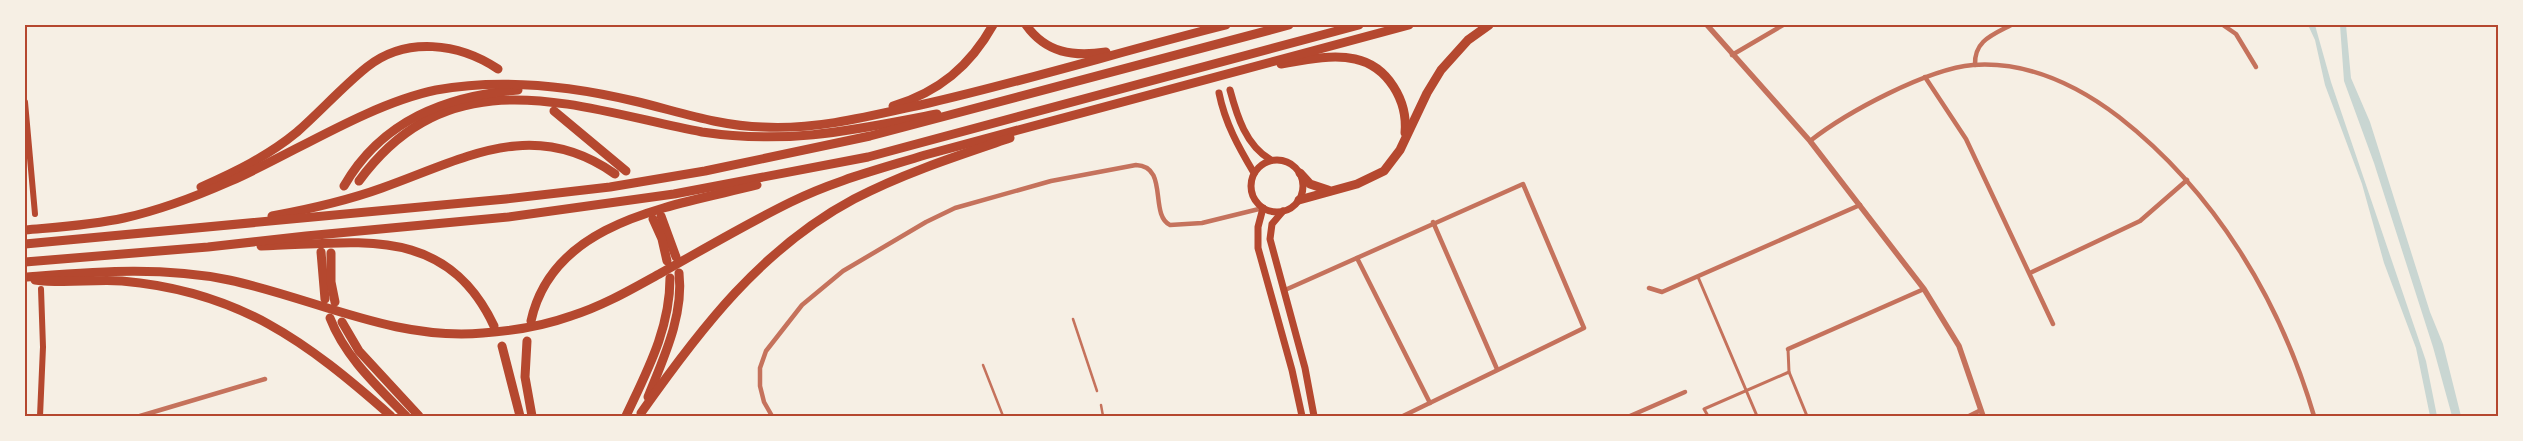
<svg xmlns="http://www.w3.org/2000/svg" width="2523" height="441" font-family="Mulish,sans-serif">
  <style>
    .water { fill: #c9d6d2 }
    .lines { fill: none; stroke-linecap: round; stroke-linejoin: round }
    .service { stroke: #c5725c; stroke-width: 2.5 }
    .pedestrian { stroke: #c5725c; stroke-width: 3 }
    .minor { stroke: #c5725c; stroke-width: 4.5 }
    .tertiary { stroke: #c5725c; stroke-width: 5.5 }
    .secondary { stroke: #b5482f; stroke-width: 6 }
    .primary { stroke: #b5482f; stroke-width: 7 }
    .motorway { stroke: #b5482f; stroke-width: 9 }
    .neatline { fill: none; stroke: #b5482f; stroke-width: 2 }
  </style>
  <rect width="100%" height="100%" fill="#f6efe4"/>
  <g class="water">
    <polygon points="2308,25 2315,25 2331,82 2426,361 2437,416 2430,416 2416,348 2384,263 2362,184 2325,85 2315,40"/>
    <polygon points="2340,25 2346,25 2351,78 2370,122 2430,312 2443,344 2461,416 2452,416 2433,347 2374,163 2344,81"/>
  </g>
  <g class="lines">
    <g class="service">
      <polyline points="1073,319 1097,391"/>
      <polyline points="983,365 1003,416"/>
      <polyline points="1101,405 1103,416"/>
    </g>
    <g class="pedestrian">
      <polyline points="1698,277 1757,416"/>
      <polyline points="1788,349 1789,372"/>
      <polyline points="1708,416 1704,409 1789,372 1807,416"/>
    </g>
    <g class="minor">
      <polyline points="2223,25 2236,34 2256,67"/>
      <polyline points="1732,55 1783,25"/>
      <path d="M1975,65C1974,41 1992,35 2011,25"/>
      <polyline points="1925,77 1966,139 2053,324"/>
      <path d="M1810,141C1847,112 1927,69 1973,65C2028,61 2077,85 2119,117C2215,192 2280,300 2314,416"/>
      <polyline points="1433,222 1497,369"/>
      <polyline points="1357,258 1430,403"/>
      <polyline points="2030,273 2140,221 2187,180"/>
      <polyline points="1649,288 1662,292 1860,205"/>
      <polyline points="1285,290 1523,184 1584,328 1403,416"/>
      <polyline points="1788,349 1924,289"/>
      <polyline points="140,416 265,379"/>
      <path d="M772,416L764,402L760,386V368L766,351L802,305L843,271L926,222L955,208L1051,181L1136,165C1169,166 1149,215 1170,225L1202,223L1263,208"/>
      <polyline points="1630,416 1685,392"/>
      <polyline points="1969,416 1981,410"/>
    </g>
    <polyline class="tertiary" points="1707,25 1810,141 1924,289 1959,346 1983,416"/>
    <g class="secondary">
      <polyline points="25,102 35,214"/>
      <polyline points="40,416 43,347 41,289"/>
    </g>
    <g class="primary">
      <path d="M1230,90C1237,116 1246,146 1271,160"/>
      <path d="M1219,93C1225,123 1239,148 1254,173"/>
      <circle cx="1277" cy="186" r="26"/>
      <polyline points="1263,208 1258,227 1258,248 1292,370 1302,416"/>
      <polyline points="1283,211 1272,224 1270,239 1305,368 1314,416"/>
    </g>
    <g class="motorway">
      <path d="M1026,25C1046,53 1073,57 1106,52"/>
      <path d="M1281,64C1304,60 1332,54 1355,59C1388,66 1408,101 1405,133"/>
      <path d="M893,106C939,92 970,66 993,25"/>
      <polyline points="554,111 626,171"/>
      <polyline points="1300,173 1310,184 1328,190"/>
      <path d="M359,181C452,54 576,108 702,132C788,145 854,130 937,114"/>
      <path d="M344,186C381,121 447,95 518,90"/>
      <path d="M201,187C235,172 268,156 297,132C321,111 342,87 367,67C406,36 459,43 498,69"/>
      <polyline points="1299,200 1357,184 1384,171 1400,150 1427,93 1441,70 1468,40 1489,25"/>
      <path d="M272,216C310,209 346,201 382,188C464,159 533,116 615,174"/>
      <polyline points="661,216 676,257"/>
      <polyline points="653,219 662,239 667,261"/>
      <path d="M25,230C58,227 92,225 124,218C161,210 197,196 231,181C294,153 369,104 436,90C501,78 571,86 634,101C677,111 718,126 763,127C819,130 874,115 929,103C1029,80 1126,50 1226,25"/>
      <polyline points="25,244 506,199 610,187 705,171 870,136 1289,25"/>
      <path d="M261,246C356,244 445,222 494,326"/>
      <polyline points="321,252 325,299"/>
      <polyline points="331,253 331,282 335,302"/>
      <polyline points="25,262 208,247 306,236 508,217 674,194 868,157 1359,25"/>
      <path d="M25,277C94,272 160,266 229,280C314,298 394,341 483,333C513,331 543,326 571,316C603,306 632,289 661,273C704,249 746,224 791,202C833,181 880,169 925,155L1409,25"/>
      <path d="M35,280C64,284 93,279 122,281C239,291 306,341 391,416"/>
      <path d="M330,318C345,357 377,386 406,416"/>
      <path d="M531,321C553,220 674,206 757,185"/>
      <polyline points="342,322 359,351 419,416"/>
      <polyline points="527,341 525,377 532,416"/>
      <polyline points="502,346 520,416"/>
      <path d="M648,397C663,359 684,316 679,273"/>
      <path d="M641,413C700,329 762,248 854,199C904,173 957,156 1010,138"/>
      <path d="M626,416C647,371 670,329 670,278"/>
    </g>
  </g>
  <rect width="2523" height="441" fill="none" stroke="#f6efe4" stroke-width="52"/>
  <rect x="26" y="26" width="2471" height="389" class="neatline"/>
</svg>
